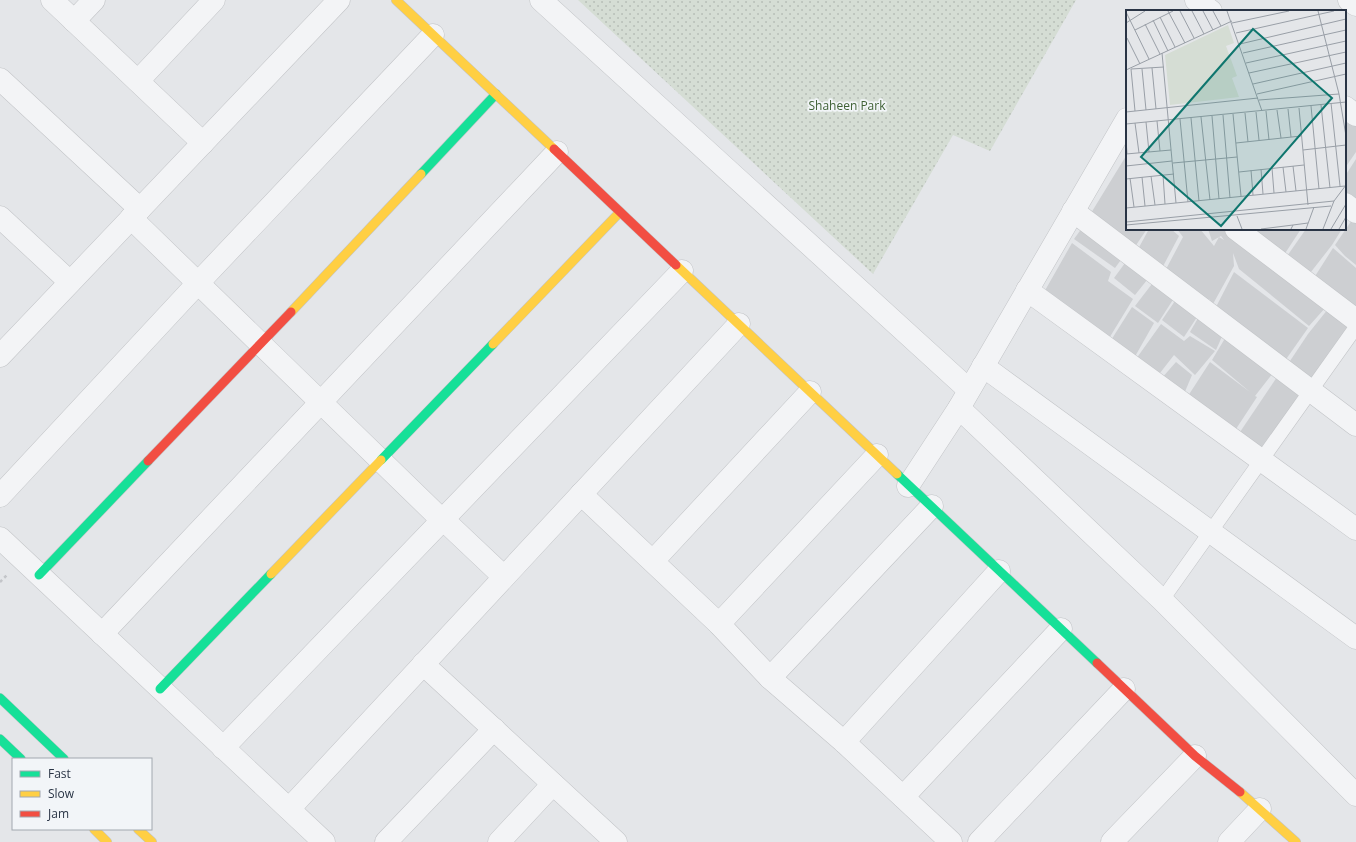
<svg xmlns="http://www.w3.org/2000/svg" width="1356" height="842" font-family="'Open Sans',sans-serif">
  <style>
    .park { fill: url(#park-dots) }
    .building { fill: #cdcfd2 }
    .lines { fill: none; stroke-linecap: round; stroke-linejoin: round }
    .lane-casing { stroke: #c2c4c7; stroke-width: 15 }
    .street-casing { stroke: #c2c4c7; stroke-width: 23 }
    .fast-casing { stroke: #c2c4c7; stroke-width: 10 }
    .slow-casing { stroke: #c2c4c7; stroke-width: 10 }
    .jam-casing { stroke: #c2c4c7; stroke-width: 10 }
    .path { stroke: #c3c5c9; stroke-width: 2.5; stroke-dasharray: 3 3; stroke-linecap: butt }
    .lane { stroke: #f3f4f6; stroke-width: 14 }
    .street { stroke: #f3f4f6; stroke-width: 22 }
    .fast { stroke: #16e098; stroke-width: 9 }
    .slow { stroke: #ffcf43; stroke-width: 9 }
    .jam { stroke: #f24e42; stroke-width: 9 }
    .labels { text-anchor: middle; stroke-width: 3.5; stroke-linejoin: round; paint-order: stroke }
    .park-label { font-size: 12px; fill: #3f6135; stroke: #f2f5f8 }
    .inset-road { fill: none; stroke: #999fa7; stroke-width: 1 }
    .view { fill: #0f766e; fill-opacity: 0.15; stroke: #0f766e; stroke-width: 2 }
    .inset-edge { fill: none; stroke: #293445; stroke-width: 2 }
  </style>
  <defs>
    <pattern id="park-dots" width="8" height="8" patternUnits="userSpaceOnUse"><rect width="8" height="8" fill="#d5ddd4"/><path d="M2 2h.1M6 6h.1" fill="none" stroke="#b7beb7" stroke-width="1.8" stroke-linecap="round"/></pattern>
  </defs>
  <rect width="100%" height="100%" fill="#e4e6e9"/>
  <polygon class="park" points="578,0 1076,0 990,151 953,135 873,274"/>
  <g class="building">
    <polygon points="1345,114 1356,121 1356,152 1345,168"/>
    <polygon points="1126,156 1127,156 1127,229 1147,229 1132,251 1088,218"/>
    <polygon points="1356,159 1356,206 1345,199 1345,176"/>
    <polygon points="1352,220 1356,223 1356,265 1345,256 1335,245"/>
    <polygon points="1085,224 1123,257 1115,268 1074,239"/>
    <polygon points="1149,229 1171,229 1179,236 1160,272 1137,251"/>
    <polygon points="1177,229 1200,229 1214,246 1219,237 1224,240 1221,236 1212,241 1208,229 1223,229 1326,307 1309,326 1239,269 1233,253 1234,266 1213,304 1209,299 1203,305 1164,273 1183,237"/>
    <polygon points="1246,229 1301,229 1282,258"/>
    <polygon points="1306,229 1342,229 1332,245 1307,277 1285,259"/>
    <polygon points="1072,243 1111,272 1108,281 1133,299 1108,340 1043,294"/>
    <polygon points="1333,248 1356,268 1356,313 1312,281"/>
    <polygon points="1128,259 1151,275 1135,295 1114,278"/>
    <polygon points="1234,272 1308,328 1282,365 1216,307"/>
    <polygon points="1155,280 1176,295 1158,323 1135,306"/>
    <polygon points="1177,298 1201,311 1184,337 1162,320"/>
    <polygon points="1205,306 1228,323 1216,350 1190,332"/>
    <polygon points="1132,307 1154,323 1133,360 1108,345"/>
    <polygon points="1328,309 1354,324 1311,385 1286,367 1308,334"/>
    <polygon points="1161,324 1184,341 1190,336 1215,351 1195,375 1174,355 1160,373 1136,359"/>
    <polygon points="1227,335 1276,369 1255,396 1257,397 1234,432 1188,396 1210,362 1250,392 1212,360"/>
    <polygon points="1176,362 1192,375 1184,394 1161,379"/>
    <polygon points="1277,377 1302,396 1261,454 1238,435"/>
  </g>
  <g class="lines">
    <g class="lane-casing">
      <polyline id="lane" points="1162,600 1356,327"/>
    </g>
    <g class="street-casing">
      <g id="street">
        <polyline points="52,0 203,143"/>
        <polyline points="541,0 969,390"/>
        <polyline points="1196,0 1211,11"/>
        <polyline points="1349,0 1356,5"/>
        <polyline points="74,21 94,0"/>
        <polyline points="0,79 140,209"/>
        <polyline points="138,81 214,0"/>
        <polyline points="1345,107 1356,115"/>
        <polyline points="1345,204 1356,212"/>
        <polyline points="1073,211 1356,425"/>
        <polyline points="0,217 70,282"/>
        <polyline points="131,218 442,520 449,525 504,577"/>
        <polyline points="1236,229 1356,320"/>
        <polyline points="1027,290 1356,529"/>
        <polyline points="0,356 339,0"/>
        <polyline points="983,366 1356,638"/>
        <polyline points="959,408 1162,600 1356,795"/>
        <polyline points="908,486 959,408 1127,119"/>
        <polyline points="581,494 719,624 770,678 844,742 951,842"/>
        <polyline points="0,496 198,283 433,35"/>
        <polyline points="0,538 324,842"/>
        <polyline points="653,561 810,392"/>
        <polyline points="719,624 877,455"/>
        <polyline points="102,634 557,152"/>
        <polyline points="423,664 616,842"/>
        <polyline points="770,678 932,506"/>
        <polyline points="844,742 999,571"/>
        <polyline points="223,748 682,271"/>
        <polyline points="903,797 1061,629"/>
        <polyline points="289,809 739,324"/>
        <polyline points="386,842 494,729"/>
        <polyline points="499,842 553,784"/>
        <polyline points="979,842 1124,689"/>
        <polyline points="1112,842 1195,756"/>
        <polyline points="1229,842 1260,809"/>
      </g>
    </g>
    <g class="fast-casing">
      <g id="fast">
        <polyline points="421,174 496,94"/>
        <polyline points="381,460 493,344"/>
        <polyline points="897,474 1097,663"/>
        <polyline points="39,575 148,461"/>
        <polyline points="160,689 271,574"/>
        <polyline points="0,698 64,759"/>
        <polyline points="0,739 21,759"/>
      </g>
    </g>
    <g class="slow-casing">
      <g id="slow">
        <polyline points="396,0 554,149"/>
        <polyline points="676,265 897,474"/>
        <polyline points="291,312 421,174"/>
        <polyline points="493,344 620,212"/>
        <polyline points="271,574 381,460"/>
        <polyline points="1240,792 1296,842"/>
        <polyline points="94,829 107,842"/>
        <polyline points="138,829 152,842"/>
      </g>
    </g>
    <g class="jam-casing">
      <g id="jam">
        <polyline points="554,149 676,265"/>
        <polyline points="148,461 291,312"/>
        <polyline points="1097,663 1195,756 1240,792"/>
      </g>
    </g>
    <polyline class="path" points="0,582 7,575"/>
    <use href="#lane" class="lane"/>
    <use href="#street" class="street"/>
    <use href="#fast" class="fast"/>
    <use href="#slow" class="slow"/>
    <use href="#jam" class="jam"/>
  </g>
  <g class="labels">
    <g class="park-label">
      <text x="847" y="110">Shaheen Park</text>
    </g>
  </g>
  <g transform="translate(1126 10)">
    <rect width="220" height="220" fill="#e4e6e9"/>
    <path d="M102,15L108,33L100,36L111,66L106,68L113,87L44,95L39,45Z" fill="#d5ddd4"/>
    <path class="inset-road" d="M42,1L59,33M54,1L68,28M66,1L78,24M77,1L87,20M87,1L95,16M101,1L136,101M192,1L213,84L220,126M0,2L23,49M34,7L49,37M27,10L42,41M0,13L19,1M106,13L163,1M19,14L34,44M9,20L47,1M110,23L208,1M1,28L14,54M114,34L220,9M36,43L50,193M117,43L220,20M120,53L220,31M26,58L30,99M5,59L9,101M5,59L38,57M16,59L20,100M0,60L106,11M123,63L220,42M127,74L220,53M131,84L220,64M133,90L213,84M205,93L214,176M195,95L204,178M185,96L193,179M173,98L182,195M162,99L165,127M151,100L155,128M140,101L143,130M0,102L132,88M130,102L133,130M119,103L122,132M107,104L115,186M97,105L104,188M86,106L93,189M75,107L84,190M65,108L73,191M54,109L62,192M31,111L34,141M20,112L23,142M9,113L13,143M0,114L220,92M0,130L1,144M110,133L175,126M177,140L220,135M0,144L45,140M47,153L111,147M0,156L46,151M167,156L170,181M157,157L160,182M146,158L148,183M135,159L137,184M125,160L127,185M113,162L178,155M37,165L39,194M25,166L29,195M16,167L19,196M4,168L8,197M0,169L48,164M0,198L219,176M111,206L116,219M0,212L208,191M0,215L205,196M135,219L167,215M165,219L167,215L182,213M180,219L188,197M197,219L208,191L220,175M205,219L220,194M213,219L220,207"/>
    <path class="view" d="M127,19L206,88L95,216L15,147Z"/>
    <rect width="220" height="220" class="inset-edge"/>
  </g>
  <rect x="12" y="758" width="140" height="72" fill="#f2f5f8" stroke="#a2a8b0"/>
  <rect x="20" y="771" width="20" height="6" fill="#16e098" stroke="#a2a8b0"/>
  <text x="48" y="778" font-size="12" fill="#293445">Fast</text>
  <rect x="20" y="791" width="20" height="6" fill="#ffcf43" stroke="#a2a8b0"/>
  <text x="48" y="798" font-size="12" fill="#293445">Slow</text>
  <rect x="20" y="811" width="20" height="6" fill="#f24e42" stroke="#a2a8b0"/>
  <text x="48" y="818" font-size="12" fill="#293445">Jam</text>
</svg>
